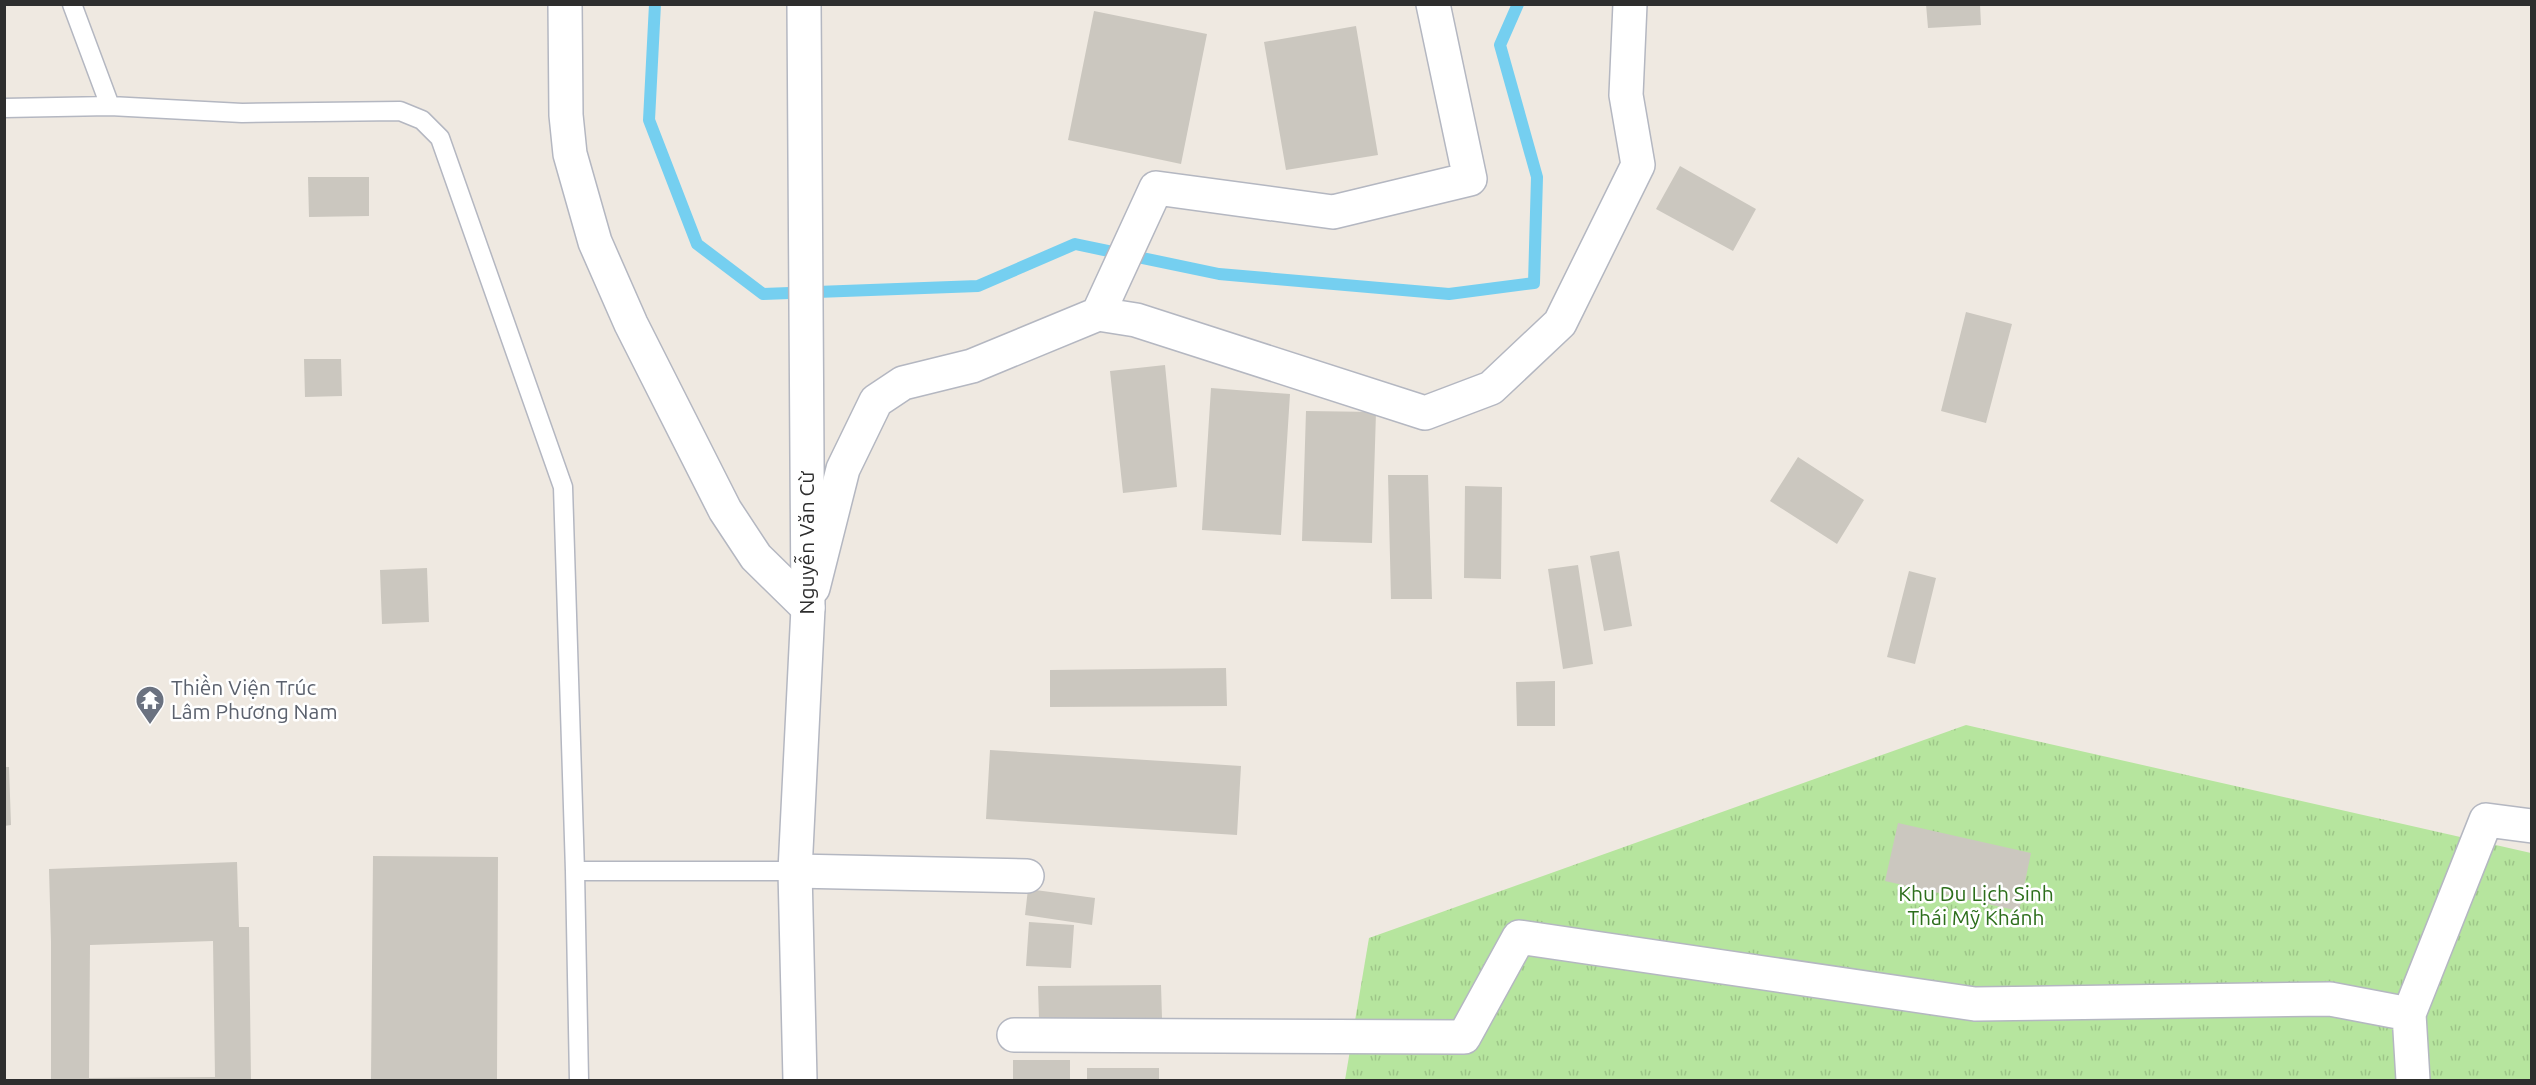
<svg xmlns="http://www.w3.org/2000/svg" width="2536" height="1085" font-family="Ubuntu,sans-serif">
<style>
.grass{fill:url(#grass-tufts)}
.lines{fill:none;stroke-linecap:round;stroke-linejoin:round}
.stream{stroke:#75cff0;stroke-width:12}
.building{fill:#cbc7bf;fill-rule:evenodd}
.lane-casing{stroke:#b4b7c1;stroke-width:21}
.street-casing{stroke:#b4b7c1;stroke-width:36}
.secondary-casing{stroke:#b4b7c1;stroke-width:36}
.lane{stroke:#fff;stroke-width:18}
.street{stroke:#fff;stroke-width:33}
.secondary{stroke:#fff;stroke-width:33}
.labels{text-anchor:middle;stroke-width:5;stroke-linejoin:round;paint-order:stroke}
.street-label{font-size:21px;fill:#2e2e2e;stroke:#fff}
.worship-label{font-size:21px;fill:#5b616d;stroke:#fff;text-anchor:start}
.park-label{font-size:21px;fill:#2c6e1b;stroke:#fff}
</style>
<defs>
<pattern id="grass-tufts" width="24" height="20" patternUnits="userSpaceOnUse" patternTransform="scale(1.5)"><rect width="24" height="20" fill="#b6e59e"/><path d="M3 7l-1-3M5 7V3M7 7l1-3M15 17l-1-3M17 17v-4M19 17l1-3" fill="none" stroke="#9dc588"/></pattern>
</defs>
<rect width="100%" height="100%" fill="#efe9e1"/>
<path class="grass" d="M 1966,725 L 2531,853 L 2531,1080 L 1345,1080 L 1369,938 Z"/>
<g class="lines">
<path class="stream" d="M 655,4 L 649,120 L 697,244 L 763,294 L 978,286 L 1075,244 L 1219,274 L 1449,294 L 1534,283 L 1537,177 L 1500,45 L 1518,4"/>
</g>
<path class="building" d="M 1926,4 L 1980,4 L 1981,25 L 1928,28 Z
M 1094,11 L 1207,34 L 1181,164 L 1068,140 Z
M 1356,26 L 1378,155 L 1286,170 L 1264,42 Z
M 1680,166 L 1756,209 L 1733,251 L 1656,209 Z
M 308,177 L 369,177 L 369,216 L 309,217 Z
M 1966,312 L 2012,324 L 1986,423 L 1941,411 Z
M 304,359 L 341,359 L 342,396 L 305,397 Z
M 1165,365 L 1177,487 L 1123,493 L 1110,371 Z
M 1211,388 L 1290,394 L 1281,535 L 1202,530 Z
M 1306,411 L 1376,412 L 1372,543 L 1302,541 Z
M 1798,457 L 1864,500 L 1837,544 L 1770,501 Z
M 1388,475 L 1428,475 L 1432,599 L 1391,599 Z
M 1465,486 L 1502,487 L 1501,579 L 1464,578 Z
M 1619,551 L 1632,626 L 1604,631 L 1590,556 Z
M 1578,565 L 1593,664 L 1563,669 L 1548,569 Z
M 427,568 L 429,622 L 382,624 L 380,570 Z
M 1909,571 L 1936,578 L 1915,664 L 1887,657 Z
M 1226,668 L 1227,706 L 1050,707 L 1050,670 Z
M 1555,681 L 1555,726 L 1517,726 L 1516,682 Z
M 990,750 L 1241,766 L 1237,835 L 986,819 Z
M 4,767 L 9,767 L 11,825 L 4,826 Z
M 1898,823 L 2031,853 L 2019,911 L 1885,881 Z
M 373,856 L 498,857 L 497,1080 L 371,1080 Z
M 237,862 L 239,927 L 249,927 L 251,1080 L 51,1080 L 51,942 L 49,869 ZM 213,941 L 215,1077 L 89,1078 L 90,945 Z
M 1028,889 L 1095,898 L 1092,925 L 1025,915 Z
M 1029,922 L 1074,925 L 1071,968 L 1026,966 Z
M 1161,985 L 1162,1018 L 1039,1019 L 1038,986 Z
M 1013,1060 L 1070,1060 L 1070,1080 L 1013,1080 Z
M 1087,1068 L 1159,1068 L 1159,1080 L 1087,1080 Z"/>
<g class="lines">
<g class="lane-casing">
<path id="lane" d="M 72,4 L 110,106 L 242,113 L 400,111 L 422,120 L 440,138 L 563,487 L 575,871 L 795,871
M 4,108 L 110,106
M 575,871 L 579,1080"/>
</g>
<g class="street-casing">
<path id="street" d="M 565,4 L 566,115 L 570,154 L 595,242 L 631,324 L 725,510 L 756,557 L 808,608
M 1098,314 L 1156,188 L 1333,212 L 1470,179 L 1433,4
M 813,588 L 843,469 L 876,401 L 903,383 L 972,366 L 1098,314 L 1136,320 L 1425,413 L 1491,388 L 1560,323 L 1638,165 L 1626,95 L 1630,4
M 795,871 L 1027,876
M 1014,1035 L 1464,1037 L 1519,937 L 1975,1004 L 2330,999 L 2409,1014
M 2413,1080 L 2409,1014 L 2486,820 L 2532,826"/>
</g>
<g class="secondary-casing">
<path id="secondary" d="M 800,1080 L 795,871 L 808,608 L 804,4"/>
</g>
<use href="#lane" class="lane"/>
<use href="#street" class="street"/>
<use href="#secondary" class="secondary"/>
</g>
<defs>
<g id="temple-pin" transform="scale(1.5)"><path d="M0 17L-7.5 6A9.5 9.5 0 1 1 7.5 6Z" fill="#6b7280" stroke="#fff"/><path d="M0-6L5-2H3V0L6.5 2.5H4V6H1.5V3h-3V6H-4V2.5H-6.5L-3 0V-2H-5Z" fill="#fff"/></g>
</defs>
<g fill-rule="evenodd">
<use href="#temple-pin" x="150" y="700"/>
</g>
<g class="labels">
<g class="street-label">
<text transform="translate(807 543) rotate(-90)" y="7">Nguyễn Văn Cừ</text>
</g>
<g class="worship-label">
<text x="171" y="695">Thiền Viện Trúc<tspan x="171" dy="24">Lâm Phương Nam</tspan></text>
</g>
<g class="park-label">
<text x="1976" y="901">Khu Du Lịch Sinh<tspan x="1976" dy="24">Thái Mỹ Khánh</tspan></text>
</g>
</g>
<rect width="2536" height="1085" fill="none" stroke="#2e2e2e" stroke-width="12"/>
</svg>
